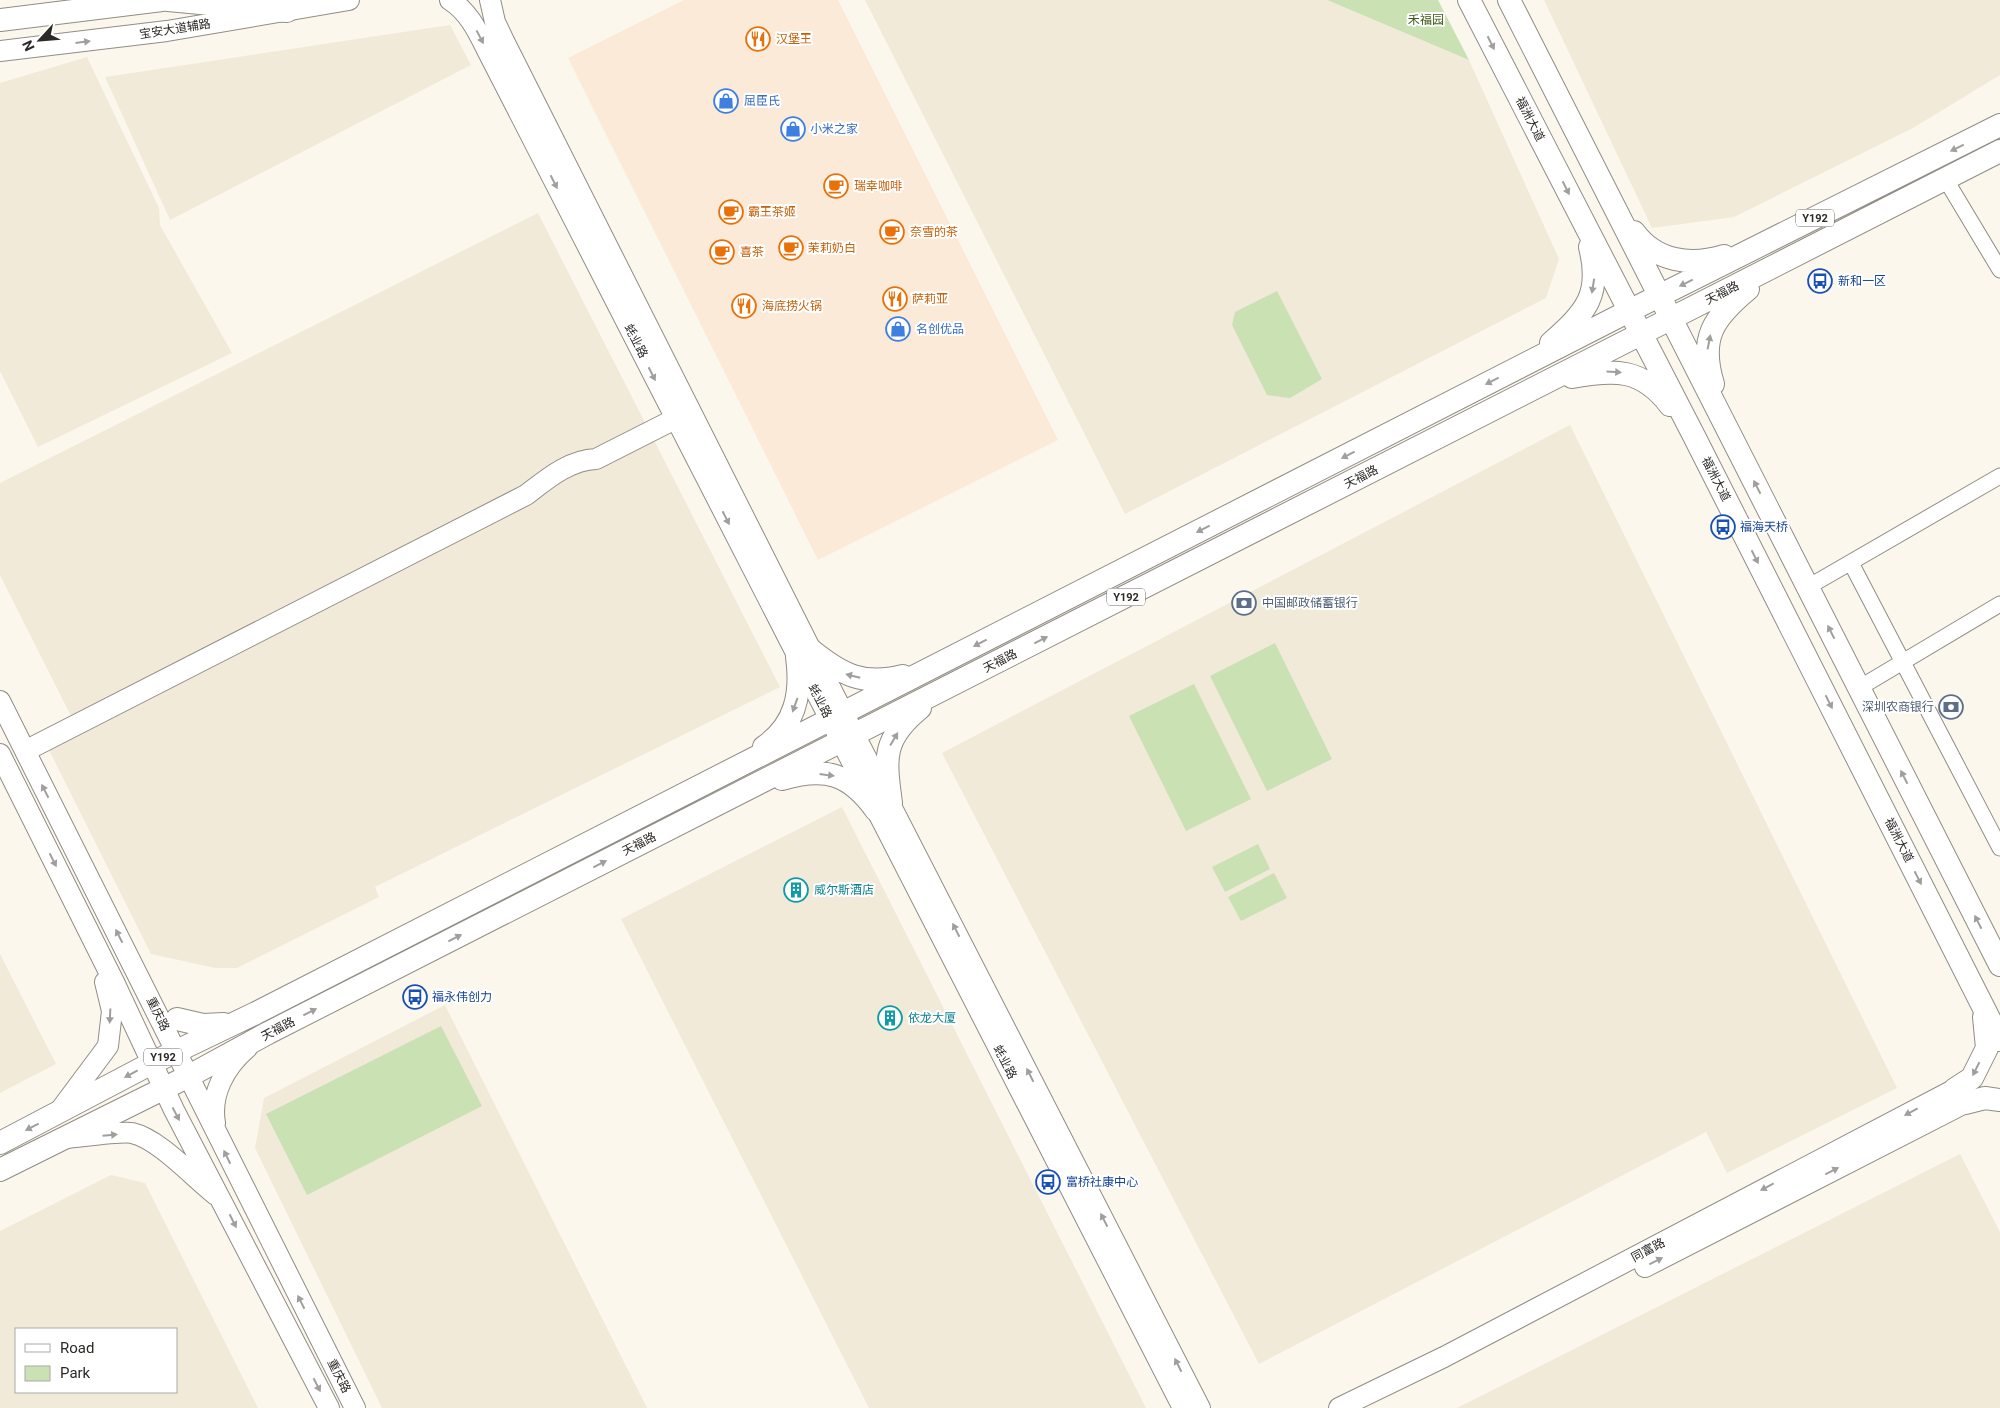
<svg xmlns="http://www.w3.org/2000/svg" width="2000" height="1408" font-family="Roboto,'Noto Sans SC',sans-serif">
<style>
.commercial{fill:#fbead8}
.built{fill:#f1ead9;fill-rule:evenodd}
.green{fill:#cae1b4}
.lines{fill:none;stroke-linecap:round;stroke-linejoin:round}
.street-casing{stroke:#918d85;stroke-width:17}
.secondary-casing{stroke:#918d85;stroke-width:22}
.primary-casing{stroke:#918d85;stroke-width:24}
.street{stroke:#fff;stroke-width:15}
.secondary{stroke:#fff;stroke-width:20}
.primary{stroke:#fff;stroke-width:22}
.oneway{fill:#a09f9e}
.labels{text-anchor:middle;stroke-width:4;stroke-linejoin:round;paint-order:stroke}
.shield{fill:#fff;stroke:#6b6a68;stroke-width:1}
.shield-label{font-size:11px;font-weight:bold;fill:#2c2a27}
.park-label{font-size:12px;fill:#405c1b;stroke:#fff}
.street-label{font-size:12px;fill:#2c2a27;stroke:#fff}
.food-label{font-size:12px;fill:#c56008;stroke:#fff;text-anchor:start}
.shop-label{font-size:12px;fill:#366cbe;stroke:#fff;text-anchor:start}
.transit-label{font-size:12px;fill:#164399;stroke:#fff;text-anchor:start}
.service-label{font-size:12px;fill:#4e5e75;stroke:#fff;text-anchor:start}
.culture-label{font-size:12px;fill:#0d838f;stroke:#fff;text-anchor:start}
</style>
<rect width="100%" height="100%" fill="#fbf7ed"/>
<path class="commercial" d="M 684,0 L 838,0 L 1058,440 L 818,560 L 568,58 Z"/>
<path class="built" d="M 865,0 L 1327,0 L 1469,60 L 1559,259 L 1546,298 L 1125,514 Z
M 1544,0 L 2000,0 L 2000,75 L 1913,128 L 1734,217 L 1652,228 Z
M 450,25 L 471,65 L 170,220 L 105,77 Z
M 87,57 L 159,208 L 160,225 L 232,353 L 38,447 L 0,371 L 0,83 Z
M 538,213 L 780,687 L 375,887 L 379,897 L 237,968 L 215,968 L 151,954 L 44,740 L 75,724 L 0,575 L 0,483 Z
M 1570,425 L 1897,1088 L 1727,1173 L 1706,1132 L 1259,1364 L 942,753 Z
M 842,807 L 1146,1408 L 869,1408 L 621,919 Z
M 0,954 L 56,1064 L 0,1093 Z
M 445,1005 L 647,1408 L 382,1408 L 255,1148 L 264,1098 Z
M 1960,1154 L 2000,1232 L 2000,1408 L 1457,1408 Z
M 111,1175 L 145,1183 L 258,1408 L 0,1408 L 0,1231 ZM 176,1329 L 176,1392 L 16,1392 L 16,1329 Z"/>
<path class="green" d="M 1327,0 L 1438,0 L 1469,60 Z
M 1277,291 L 1322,379 L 1290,398 L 1267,395 L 1232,325 L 1235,312 Z
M 1275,643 L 1332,759 L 1267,791 L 1210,676 Z
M 1194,684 L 1251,799 L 1186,831 L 1129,716 Z
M 1258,844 L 1270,869 L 1225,892 L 1212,867 Z
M 1274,873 L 1287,898 L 1241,921 L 1228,897 Z
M 441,1026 L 482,1106 L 307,1195 L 266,1114 Z"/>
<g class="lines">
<g class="street-casing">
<path id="street" d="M 1946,180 L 2000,270
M 1851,563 L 2000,848
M 1808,587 L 2000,476
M 1859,688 L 2000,604"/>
</g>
<g class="secondary-casing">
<path id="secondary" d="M 450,0 C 469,12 478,32 487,50 L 1183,1408
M 490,0 L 495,22 L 504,41 L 811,650 L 1200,1408
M 0,51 L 167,31 L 349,0
M 0,701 C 119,936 235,1173 355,1408
M 25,751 L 526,495 C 547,479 569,460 596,459 L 675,419
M 0,754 L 114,982 L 174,1110 L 329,1408
M 61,1109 L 108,1046 L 112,1011 L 105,982
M 215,1123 C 210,1094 225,1067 247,1048
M 66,1138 C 80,1137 121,1131 132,1133 C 159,1139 193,1177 216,1195
M 1645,1267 L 1965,1103
M 1339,1408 L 1444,1357 L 1955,1089"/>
</g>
<g class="primary-casing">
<path id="primary" d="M 168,0 L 287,11
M 1469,0 L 1694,436 L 2000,1040
M 1509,0 L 2000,965
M 0,20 L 162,0
M 1634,232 C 1656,262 1691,266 1724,256
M 1551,343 C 1586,312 1602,295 1590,247
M 1572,377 C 1614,369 1642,368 1670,405
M 1713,384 C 1699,338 1713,318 1748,289
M 811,650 C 842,675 863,686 903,676
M 764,747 C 796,725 802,693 797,657
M 782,779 C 826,766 850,774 876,810
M 891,803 C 885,758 882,739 920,708
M 177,1019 L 203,1025 L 224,1024
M 1955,1089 L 1972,1078 L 1987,1048 L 1984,1017
M 1965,1103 L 1985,1098 L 2000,1100
M 0,1143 L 152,1063 L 256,1013 L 1629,311 L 2000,125
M 0,1170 L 189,1076 L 268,1033 L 2000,151"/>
</g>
<use href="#street" class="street"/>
<use href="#secondary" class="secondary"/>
<use href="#primary" class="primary"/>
</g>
<defs><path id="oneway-solid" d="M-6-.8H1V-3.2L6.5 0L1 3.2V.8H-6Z" transform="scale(1.25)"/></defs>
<g class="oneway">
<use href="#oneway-solid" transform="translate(480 37) rotate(62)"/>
<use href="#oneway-solid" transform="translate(83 42) rotate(-7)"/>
<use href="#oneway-solid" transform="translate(1491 43) rotate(63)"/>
<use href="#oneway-solid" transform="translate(1957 148) rotate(154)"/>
<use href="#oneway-solid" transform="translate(554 182) rotate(63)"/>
<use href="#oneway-solid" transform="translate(1566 188) rotate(63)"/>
<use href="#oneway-solid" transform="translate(1686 283) rotate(154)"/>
<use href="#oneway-solid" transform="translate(1593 286) rotate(99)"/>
<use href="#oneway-solid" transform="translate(1709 342) rotate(-79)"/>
<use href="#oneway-solid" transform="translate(1614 372) rotate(3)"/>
<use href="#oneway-solid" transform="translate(652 374) rotate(63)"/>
<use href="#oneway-solid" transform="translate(1492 381) rotate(153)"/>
<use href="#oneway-solid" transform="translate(1348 455) rotate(153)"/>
<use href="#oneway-solid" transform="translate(1757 487) rotate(-117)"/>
<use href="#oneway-solid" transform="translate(726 518) rotate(63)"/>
<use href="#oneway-solid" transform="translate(1203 529) rotate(153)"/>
<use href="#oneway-solid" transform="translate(1755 557) rotate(63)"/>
<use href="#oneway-solid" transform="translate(1831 632) rotate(-117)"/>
<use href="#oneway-solid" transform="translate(1041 640) rotate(-27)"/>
<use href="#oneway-solid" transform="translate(980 643) rotate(153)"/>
<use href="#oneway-solid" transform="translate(853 676) rotate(-166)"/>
<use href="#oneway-solid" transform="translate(1829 702) rotate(63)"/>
<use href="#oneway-solid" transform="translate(795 705) rotate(110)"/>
<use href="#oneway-solid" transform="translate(894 739) rotate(-59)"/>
<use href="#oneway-solid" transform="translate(827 775) rotate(7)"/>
<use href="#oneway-solid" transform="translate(1904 777) rotate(-117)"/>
<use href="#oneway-solid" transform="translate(45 791) rotate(-117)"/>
<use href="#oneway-solid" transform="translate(53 860) rotate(63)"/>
<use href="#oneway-solid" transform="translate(600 864) rotate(-27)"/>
<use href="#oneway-solid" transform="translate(1918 878) rotate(63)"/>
<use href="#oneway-solid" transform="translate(1978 922) rotate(-117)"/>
<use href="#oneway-solid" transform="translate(956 930) rotate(-117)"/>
<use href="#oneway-solid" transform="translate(119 936) rotate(-117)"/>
<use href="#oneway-solid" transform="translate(455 938) rotate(-27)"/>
<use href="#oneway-solid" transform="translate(310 1012) rotate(-27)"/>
<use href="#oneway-solid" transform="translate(110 1016) rotate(93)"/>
<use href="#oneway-solid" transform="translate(1976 1069) rotate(117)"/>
<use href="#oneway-solid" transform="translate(131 1074) rotate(152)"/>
<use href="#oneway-solid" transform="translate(1030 1075) rotate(-117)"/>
<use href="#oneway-solid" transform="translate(1911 1112) rotate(152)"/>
<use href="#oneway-solid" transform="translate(176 1114) rotate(62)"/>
<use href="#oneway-solid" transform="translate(32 1127) rotate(153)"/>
<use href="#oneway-solid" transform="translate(110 1135) rotate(-5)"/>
<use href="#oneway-solid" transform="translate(227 1157) rotate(-116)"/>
<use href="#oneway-solid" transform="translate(1832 1171) rotate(-27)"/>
<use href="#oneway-solid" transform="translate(1767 1187) rotate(152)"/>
<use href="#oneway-solid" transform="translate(1104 1220) rotate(-117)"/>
<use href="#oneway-solid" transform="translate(233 1221) rotate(63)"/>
<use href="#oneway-solid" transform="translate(1656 1261) rotate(-27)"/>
<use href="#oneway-solid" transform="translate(301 1302) rotate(-117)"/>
<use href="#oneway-solid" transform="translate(1178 1365) rotate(-117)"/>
<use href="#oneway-solid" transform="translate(317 1385) rotate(63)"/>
</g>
<defs>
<g id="restaurant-ring" transform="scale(1.25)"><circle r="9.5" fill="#fff" stroke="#e8710a" stroke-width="1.5"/><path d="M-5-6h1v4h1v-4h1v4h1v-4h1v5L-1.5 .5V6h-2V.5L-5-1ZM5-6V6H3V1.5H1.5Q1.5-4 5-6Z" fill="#e8710a"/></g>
<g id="shop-ring" transform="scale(1.25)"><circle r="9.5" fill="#fff" stroke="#3f7fe0" stroke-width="1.5"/><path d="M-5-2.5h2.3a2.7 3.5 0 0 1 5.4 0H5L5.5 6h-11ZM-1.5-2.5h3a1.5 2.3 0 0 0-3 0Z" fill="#3f7fe0"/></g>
<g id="cafe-ring" transform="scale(1.25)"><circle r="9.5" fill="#fff" stroke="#e8710a" stroke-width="1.5"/><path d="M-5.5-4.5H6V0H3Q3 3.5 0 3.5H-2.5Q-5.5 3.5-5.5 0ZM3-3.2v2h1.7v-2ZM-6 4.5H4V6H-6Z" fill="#e8710a"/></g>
<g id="bus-ring" transform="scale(1.25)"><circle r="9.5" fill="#fff" stroke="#1a4fb4" stroke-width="1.5"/><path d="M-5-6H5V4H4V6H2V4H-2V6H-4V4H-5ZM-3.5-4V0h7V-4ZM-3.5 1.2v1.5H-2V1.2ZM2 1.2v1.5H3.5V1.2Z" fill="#1a4fb4"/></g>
<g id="bank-ring" transform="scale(1.25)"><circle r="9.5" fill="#fff" stroke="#5c6f8a" stroke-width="1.5"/><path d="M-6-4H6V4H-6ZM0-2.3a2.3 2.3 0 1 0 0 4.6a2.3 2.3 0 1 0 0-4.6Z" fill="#5c6f8a"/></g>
<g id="building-ring" transform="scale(1.25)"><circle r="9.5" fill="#fff" stroke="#0f9aa8" stroke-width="1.5"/><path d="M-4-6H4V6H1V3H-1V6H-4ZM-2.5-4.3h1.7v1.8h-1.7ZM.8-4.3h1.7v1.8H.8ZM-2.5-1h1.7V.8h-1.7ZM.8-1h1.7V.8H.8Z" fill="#0f9aa8"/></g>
</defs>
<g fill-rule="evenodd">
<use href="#restaurant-ring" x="758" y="39"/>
<use href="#shop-ring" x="726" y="101"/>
<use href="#shop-ring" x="793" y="129"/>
<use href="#cafe-ring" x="836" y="186"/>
<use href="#cafe-ring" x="731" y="212"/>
<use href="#cafe-ring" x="892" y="232"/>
<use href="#cafe-ring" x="791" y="248"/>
<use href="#cafe-ring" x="722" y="252"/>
<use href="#bus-ring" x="1820" y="281"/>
<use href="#restaurant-ring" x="895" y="299"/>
<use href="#restaurant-ring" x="744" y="306"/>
<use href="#shop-ring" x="898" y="329"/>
<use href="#bus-ring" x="1723" y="527"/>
<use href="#bank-ring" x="1244" y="603"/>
<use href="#bank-ring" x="1951" y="707"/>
<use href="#building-ring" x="796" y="890"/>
<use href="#bus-ring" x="415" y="997"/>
<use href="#building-ring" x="890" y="1018"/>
<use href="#bus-ring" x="1048" y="1182"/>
</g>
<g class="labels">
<g class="shield">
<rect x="1796" y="209.5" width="38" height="17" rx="4"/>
<rect x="1107" y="588.5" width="38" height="17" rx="4"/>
<rect x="144" y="1048.5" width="38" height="17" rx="4"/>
</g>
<g class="shield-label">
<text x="1815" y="222">Y192</text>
<text x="1126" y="601">Y192</text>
<text x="163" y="1061">Y192</text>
</g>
<g class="park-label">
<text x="1426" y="24">禾福园</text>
</g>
<g class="street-label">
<text transform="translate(175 29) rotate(-9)" y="4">宝安大道辅路</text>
<text transform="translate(1530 119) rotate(63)" y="4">福洲大道</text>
<text transform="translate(1722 293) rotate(-27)" y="4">天福路</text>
<text transform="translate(636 341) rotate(63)" y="4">蚝业路</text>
<text transform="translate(1361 477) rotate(-27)" y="4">天福路</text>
<text transform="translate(1716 479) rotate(63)" y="4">福洲大道</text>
<text transform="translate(1000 661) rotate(-27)" y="4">天福路</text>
<text transform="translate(820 701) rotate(63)" y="4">蚝业路</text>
<text transform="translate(1899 840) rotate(63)" y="4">福洲大道</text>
<text transform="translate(639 844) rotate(-27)" y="4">天福路</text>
<text transform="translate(158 1014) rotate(64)" y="4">重庆路</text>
<text transform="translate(278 1029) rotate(-28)" y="4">天福路</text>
<text transform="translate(1005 1062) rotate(63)" y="4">蚝业路</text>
<text transform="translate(1648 1250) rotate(-28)" y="4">同富路</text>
<text transform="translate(339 1376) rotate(63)" y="4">重庆路</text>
</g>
<g class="food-label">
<text x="776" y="43">汉堡王</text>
<text x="854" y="190">瑞幸咖啡</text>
<text x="748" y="216">霸王茶姬</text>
<text x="910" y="236">奈雪的茶</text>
<text x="808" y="252">茉莉奶白</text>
<text x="740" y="256">喜茶</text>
<text x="912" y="303">萨莉亚</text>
<text x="762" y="310">海底捞火锅</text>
</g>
<g class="shop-label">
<text x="744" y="105">屈臣氏</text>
<text x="810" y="133">小米之家</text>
<text x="916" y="333">名创优品</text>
</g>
<g class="transit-label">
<text x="1838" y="285">新和一区</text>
<text x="1740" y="531">福海天桥</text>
<text x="432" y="1001">福永伟创力</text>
<text x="1066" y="1186">富桥社康中心</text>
</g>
<g class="service-label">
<text x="1262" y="607">中国邮政储蓄银行</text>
<text x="1934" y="711" text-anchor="end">深圳农商银行</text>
</g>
<g class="culture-label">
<text x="814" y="894">威尔斯酒店</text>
<text x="908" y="1022">依龙大厦</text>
</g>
</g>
<rect x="15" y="1328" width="162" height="65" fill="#ffffff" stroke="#abaaa9"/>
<rect x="25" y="1344" width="25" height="8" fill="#ffffff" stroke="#abaaa9"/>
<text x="60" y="1353" font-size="15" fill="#2c2a27">Road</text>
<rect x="25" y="1366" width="25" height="15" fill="#cae1b4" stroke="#abaaa9"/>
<text x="60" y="1378" font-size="15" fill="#2c2a27">Park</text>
<g transform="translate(40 40) rotate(244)" stroke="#ffffff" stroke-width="4" paint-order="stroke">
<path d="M0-4L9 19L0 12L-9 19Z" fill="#2c2a27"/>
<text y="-8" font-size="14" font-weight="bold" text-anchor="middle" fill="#2c2a27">N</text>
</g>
</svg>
